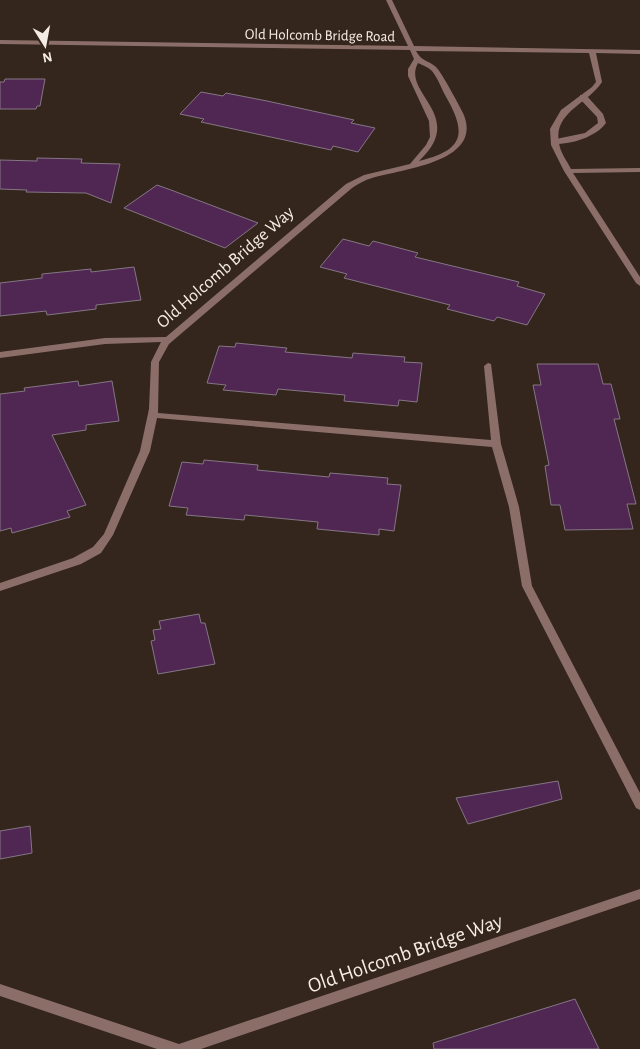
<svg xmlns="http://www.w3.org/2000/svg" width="640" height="1049" font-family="'Alegreya Sans',sans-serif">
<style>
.building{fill:#502752;stroke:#847684}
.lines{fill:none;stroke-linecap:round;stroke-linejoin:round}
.service{fill:#8c6e69;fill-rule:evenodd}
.minor{fill:#8c6e69;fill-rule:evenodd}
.labels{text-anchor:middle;stroke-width:4.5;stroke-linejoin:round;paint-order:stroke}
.far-street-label{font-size:15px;fill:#f5ece5;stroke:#34261c}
.street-label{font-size:18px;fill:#f5ece5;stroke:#34261c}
.near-street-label{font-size:21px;fill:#f5ece5;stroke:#34261c}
</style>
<rect width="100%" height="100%" fill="#34261c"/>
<path class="building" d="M 5,79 L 45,79 L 40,106 L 37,106 L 36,109 L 0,109 L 0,82 L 4,82 Z
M 201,92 L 223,96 L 226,93 L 267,101 L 354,120 L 351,123 L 375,128 L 358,152 L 333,146 L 331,150 L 201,122 L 204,119 L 180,114 Z
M 37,158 L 82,159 L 81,163 L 120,164 L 111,203 L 86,193 L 26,192 L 27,190 L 0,189 L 0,160 L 37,161 Z
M 157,185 L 171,190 L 258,223 L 225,248 L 124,208 Z
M 343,239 L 369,246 L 373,241 L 418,253 L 415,257 L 519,282 L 517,286 L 545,294 L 527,325 L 497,317 L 494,321 L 447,309 L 450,305 L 344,278 L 347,274 L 320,267 Z
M 134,267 L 141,300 L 96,305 L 96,309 L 47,315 L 46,311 L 0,316 L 0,283 L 42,278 L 42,274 L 91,269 L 91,272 Z
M 236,343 L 287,348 L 285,352 L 352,358 L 353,353 L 405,357 L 404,362 L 422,363 L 417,402 L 399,400 L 398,406 L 344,401 L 345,395 L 278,389 L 276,395 L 223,390 L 226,385 L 207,383 L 219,346 L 235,347 Z
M 537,364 L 598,364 L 603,384 L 611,384 L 620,419 L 614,419 L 636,504 L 627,504 L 633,529 L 565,530 L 560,505 L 551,505 L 545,466 L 549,465 L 533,385 L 541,385 Z
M 78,381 L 79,386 L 112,381 L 119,421 L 86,425 L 86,430 L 52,435 L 86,505 L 67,511 L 70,517 L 12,533 L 11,528 L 0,531 L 0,394 L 25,391 L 24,388 Z
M 204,460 L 258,465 L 257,470 L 329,477 L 330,473 L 388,478 L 387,484 L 401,485 L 394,531 L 379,529 L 379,535 L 317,529 L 318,522 L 245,515 L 244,520 L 186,515 L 188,508 L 169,506 L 182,462 L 203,464 Z
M 199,614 L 201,623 L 205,623 L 215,664 L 158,674 L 151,641 L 155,640 L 153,630 L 161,629 L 159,621 Z
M 558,781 L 562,799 L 468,824 L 456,798 Z
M 30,826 L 32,853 L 0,859 L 0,831 Z
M 575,999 L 599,1049 L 434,1049 L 433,1043 Z"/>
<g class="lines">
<path class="service" d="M 580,95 L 586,95 L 603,114 L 606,123 C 595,138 569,145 551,144 L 551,140 L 585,133 L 598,123 L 597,117 L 580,99 Z"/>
<path class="minor" d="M 386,0 L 392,0 L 414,46 L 640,50 L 640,54 L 596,53 L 602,82 C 588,104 553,112 559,143 C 560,152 567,161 571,169 L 640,168 L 640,172 L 573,173 L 640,277 L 640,286 L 636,283 L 564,171 L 551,145 L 550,129 L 561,110 L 592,87 L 596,82 L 589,53 L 416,51 C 422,62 428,60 436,67 C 442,73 459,105 463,113 C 485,162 402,169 372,178 C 365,180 358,184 352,188 L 169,344 L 159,362 L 158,413 L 491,440 L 484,366 L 488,363 L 491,364 L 501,444 L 519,507 L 532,586 L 640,793 L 640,810 L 636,808 L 522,586 L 509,507 L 492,447 L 157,418 L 150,451 L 113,535 L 101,553 L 81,564 L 0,591 L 0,583 L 73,558 L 93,547 L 104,534 L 140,451 L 149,409 L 151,362 L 161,342 L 105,344 L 0,358 L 0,352 L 105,338 L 166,337 L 346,184 L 364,175 L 410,164 L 426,145 L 430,137 L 429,121 L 408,76 L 408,69 L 414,59 L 410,50 L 0,44 L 0,40 L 408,46 ZM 418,63 C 422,65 428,67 432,71 C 437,77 441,87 445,95 C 467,133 465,150 419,161 C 468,115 401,94 418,63 Z
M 640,889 L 640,899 L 201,1049 L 157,1049 L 0,996 L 0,984 L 179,1044 Z"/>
</g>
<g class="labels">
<g class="far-street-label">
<text transform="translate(320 35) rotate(1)" y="5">Old Holcomb Bridge Road</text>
</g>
<g class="street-label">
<text transform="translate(225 267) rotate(-41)" y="6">Old Holcomb Bridge Way</text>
</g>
<g class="near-street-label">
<text transform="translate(405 953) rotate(-19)" y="7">Old Holcomb Bridge Way</text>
</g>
</g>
<g transform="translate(45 45) rotate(169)" stroke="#34261c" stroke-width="4" paint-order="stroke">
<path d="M0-4L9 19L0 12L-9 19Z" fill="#f5ece5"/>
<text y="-8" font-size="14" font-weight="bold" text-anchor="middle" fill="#f5ece5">N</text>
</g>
</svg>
